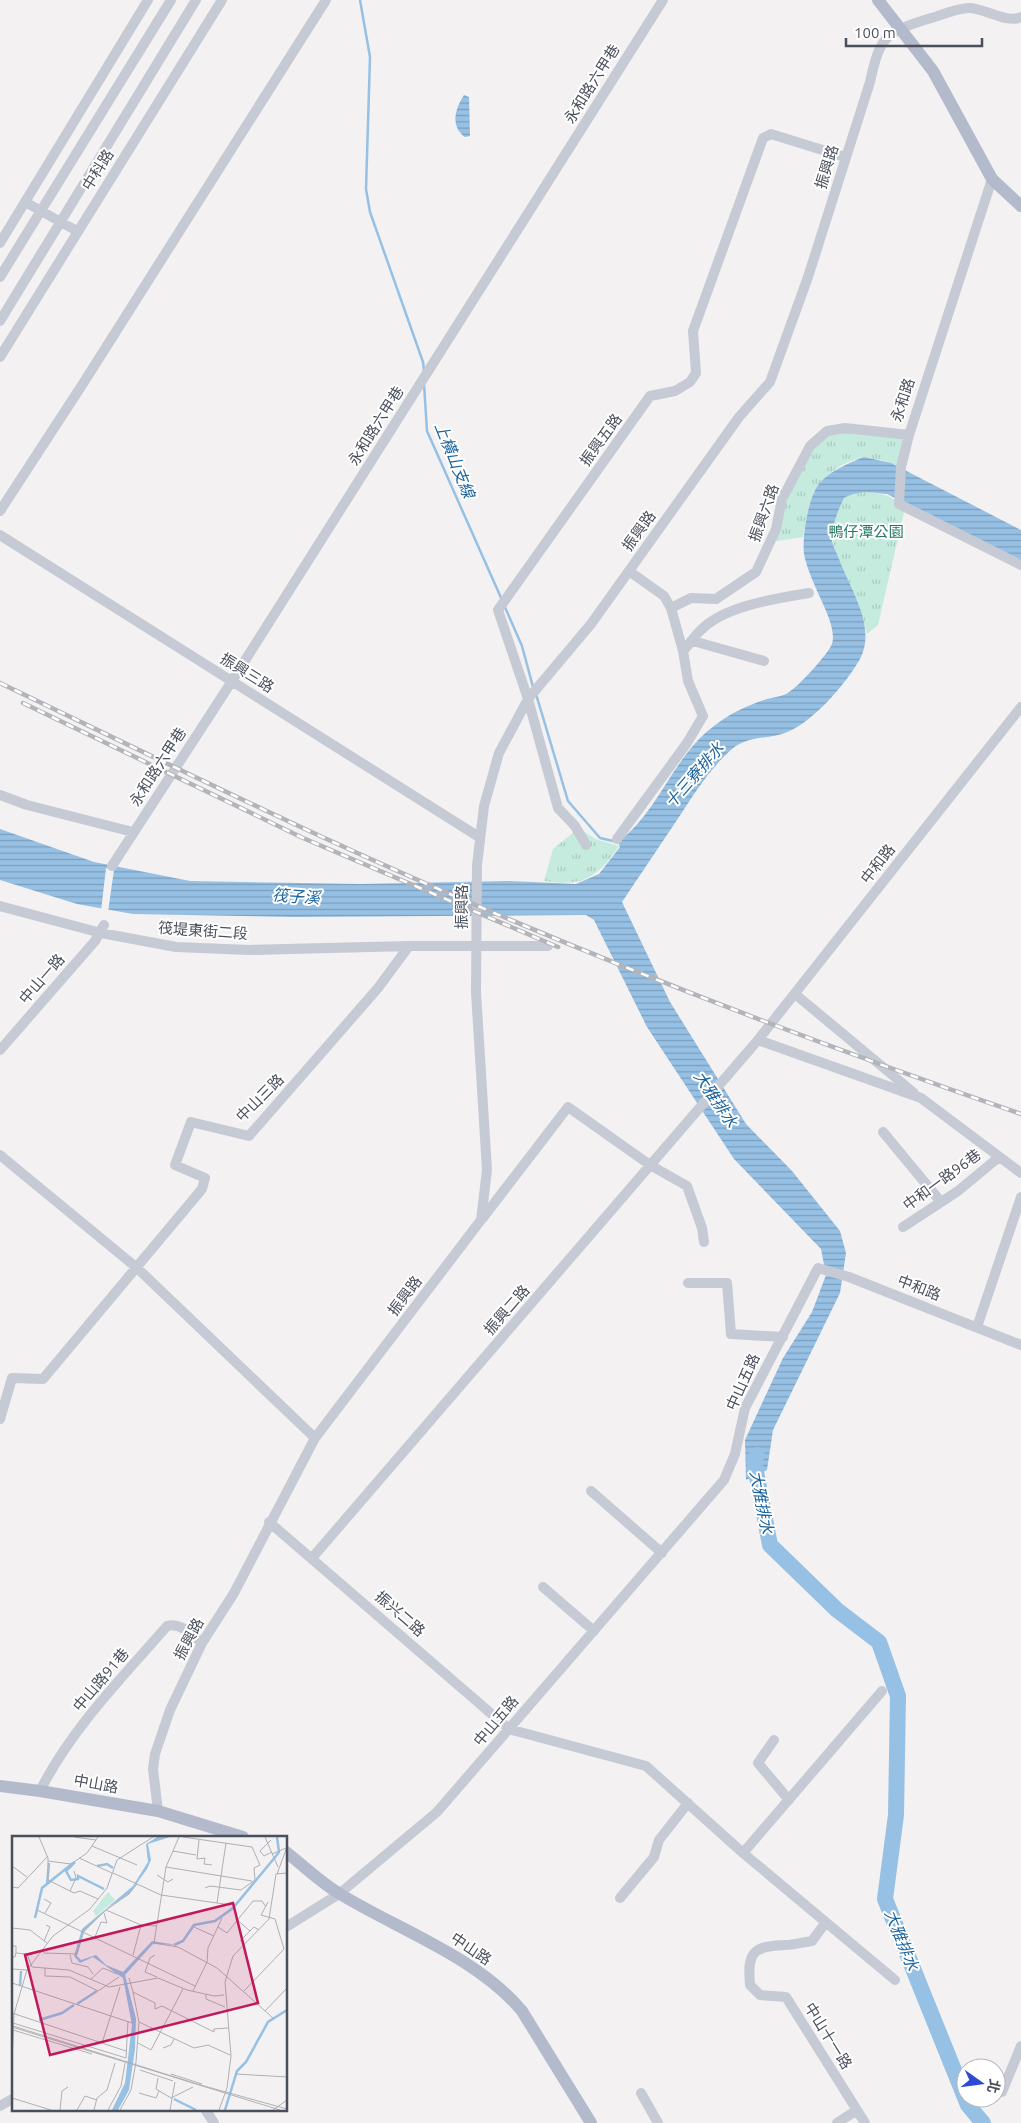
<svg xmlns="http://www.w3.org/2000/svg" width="1021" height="2123" font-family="Ubuntu,'Noto Sans TC',sans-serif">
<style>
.park{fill:url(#park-tufts)}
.water{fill:url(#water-rules)}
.pier{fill:#f3f1f1}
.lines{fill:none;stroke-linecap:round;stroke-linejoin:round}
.stream{stroke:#96c0e4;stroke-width:2.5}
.river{stroke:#96c0e4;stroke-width:16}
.minor{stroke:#c6cad4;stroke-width:10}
.major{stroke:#b3bacc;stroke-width:12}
.rail-casing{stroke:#b3b4ba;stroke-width:4.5}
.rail{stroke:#fff;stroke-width:2.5;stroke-dasharray:8;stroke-linecap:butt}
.labels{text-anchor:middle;stroke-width:4;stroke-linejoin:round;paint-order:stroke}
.street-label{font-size:15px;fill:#4a4f5c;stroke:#fff}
.park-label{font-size:15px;fill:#217762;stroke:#fff}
.water-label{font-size:16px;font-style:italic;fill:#1b639e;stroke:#fff}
.inset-river{fill:none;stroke:#96c0e4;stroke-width:2.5}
.inset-road{fill:none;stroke:#afb0b5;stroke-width:1}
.view{fill:#c2185b;fill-opacity:0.15;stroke:#c2185b;stroke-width:2.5}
.inset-edge{fill:none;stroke:#4a4f5c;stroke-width:2.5}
</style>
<defs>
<pattern id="park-tufts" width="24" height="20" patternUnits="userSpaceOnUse" patternTransform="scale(1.25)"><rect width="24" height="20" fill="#c4ebdd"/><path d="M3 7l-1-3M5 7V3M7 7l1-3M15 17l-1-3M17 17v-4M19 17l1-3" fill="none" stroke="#aacbc0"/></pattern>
<pattern id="water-rules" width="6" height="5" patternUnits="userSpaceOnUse" patternTransform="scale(1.25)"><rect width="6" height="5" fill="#96c0e4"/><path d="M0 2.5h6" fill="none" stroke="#7c9ebc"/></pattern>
</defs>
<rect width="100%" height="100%" fill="#f3f1f1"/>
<path class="park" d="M 828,431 L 908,435 L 901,467 C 876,456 854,454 832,472 L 852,493 C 873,490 890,493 905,508 L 878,625 L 867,634 C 860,602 841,575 833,543 C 830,531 837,505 846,496 L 827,477 C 810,490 807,515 803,537 L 771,542 L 781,511 L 811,446 Z
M 579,828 L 595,839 L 619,846 C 597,878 583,887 544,881 L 553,849 Z"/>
<path class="water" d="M 464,95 L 469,97 L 470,136 L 465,137 C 450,126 455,109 464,95 Z
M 864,457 L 891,463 L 1021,530 L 1021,561 L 887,494 C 871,492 858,490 844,498 C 838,510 831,527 832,541 C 833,547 837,553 839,559 C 850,589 877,627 860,659 C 846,684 810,726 782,734 C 765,739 748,736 732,749 C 711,767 694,794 679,817 C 660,845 641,874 622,902 L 670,1002 L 746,1124 L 792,1171 L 840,1231 L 846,1253 L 840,1293 L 773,1430 L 767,1470 L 746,1480 L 745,1440 L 783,1358 L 812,1312 L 826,1275 L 821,1249 L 734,1159 L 647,1027 L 594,920 L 586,915 L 293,917 L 133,914 L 77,904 L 0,880 L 0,829 L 94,862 L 190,881 L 360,884 L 509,881 L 576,884 L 599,874 L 620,847 L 618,842 C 659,812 673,756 714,726 C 729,714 746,706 764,700 C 772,697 783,697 789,692 C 799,686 828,654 832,644 C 837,628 821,601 815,586 C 811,577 806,564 804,554 C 802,537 808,498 819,484 C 831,470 847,464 864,457 Z"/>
<path class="pier" d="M 106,868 L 114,870 L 108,912 L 101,911 Z"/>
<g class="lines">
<path class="stream" d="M 360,0 L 370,57 L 366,189 L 370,212 L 423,362 L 424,371
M 424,384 L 427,431 L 502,600
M 504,605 L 522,646 L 533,687
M 536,694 L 568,801 L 600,838 L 613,841"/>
<path class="river" d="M 757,1455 L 754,1461 L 770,1545 L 837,1610 L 879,1642 L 898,1696 L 896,1815 L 885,1899 L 968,2105 L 983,2123"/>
<path class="minor" d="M 992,179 L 909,435 L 901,467 L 899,504 L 1021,565
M 25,202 L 77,231
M 0,243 L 148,0
M 0,277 L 171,0
M 0,321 L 196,0
M 0,357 L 222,0
M 0,511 L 84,382 L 326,0
M 0,535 L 479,837
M 671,608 L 691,598 L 716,599 L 756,572 L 776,529 L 782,499 L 810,446 L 827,431 L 845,428 L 909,435
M 693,641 L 764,661
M 683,651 C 690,644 694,636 701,630 C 724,606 778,598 809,593
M 0,795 L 27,805 L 133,832
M 617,839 L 687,743 L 703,716 L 688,681 L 683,651 L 671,608 L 664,596 L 629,571
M 586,845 L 575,826 L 558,808 L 528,699 L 498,610 L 650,396 L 675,391 L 690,382 L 696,373 L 693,331 L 763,138 L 771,134 L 845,157
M 112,866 L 232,681 L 663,0
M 0,906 L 101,933 L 176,947 L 249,950 L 409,946
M 795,994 L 914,1093
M 758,1040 L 921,1098 L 1021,1173
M 0,1050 L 95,941 L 104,925
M 883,1132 L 941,1202
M 0,1155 L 137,1268 L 315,1438
M 482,1219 L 568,1107 L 650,1165 L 687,1186 L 702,1228 L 704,1242
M 903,1227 L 958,1191 L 999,1157
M 688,1283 L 727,1283 L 731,1334 L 783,1337
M 977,1327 L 1021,1197
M 0,1419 L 12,1378 L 43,1379 L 202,1189 L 205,1178 L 175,1165 L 191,1122 L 249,1136 L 378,988 L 409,946 L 548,946
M 591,1491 L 662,1553
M 269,1522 L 509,1729 L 646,1766 L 743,1853 L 895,1980
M 312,1558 L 758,1040 L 1021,707
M 543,1587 L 594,1631
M 774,1740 L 758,1763 L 789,1800
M 40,1791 C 71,1729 122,1678 167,1626 C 180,1622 193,1635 202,1643
M 158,1811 L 153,1769 L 155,1754 L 170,1710 L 202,1643 L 234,1593 L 315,1438 L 481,1220 L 487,1170 L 476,992 L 477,865 L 484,806 L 499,753 L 528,699 L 591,624 L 739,417 L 770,382 L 808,277 L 870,82 C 880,35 886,32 931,18 C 942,15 957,8 969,8 C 985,8 1006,24 1021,17
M 743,1853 L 882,1691
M 620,1898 L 654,1857 L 659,1840 L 688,1803
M 826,1922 L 812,1941 C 803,1942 794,1945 785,1945 C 753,1946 747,1952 750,1985 L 760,1995 L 786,1997 L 865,2123
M 286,1927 L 339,1894 L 437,1812 L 724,1480 L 735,1454 L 745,1408 L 818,1268 L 849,1277 L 1021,1345
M 1002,2092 L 1021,2046
M 641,2093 L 658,2123
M 0,2106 L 14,2098
M 205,2109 L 214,2123
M 837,2123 L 857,2110"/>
<path class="major" d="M 878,0 L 933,71 L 992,179 L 1021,206
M 0,1786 L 40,1791 L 158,1811 L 243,1837
M 286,1852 C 304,1866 321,1883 340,1894 C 399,1930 477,1957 522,2011 L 591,2123"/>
<g class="rail-casing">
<path id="rail" d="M 0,683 C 102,732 204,782 307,830 C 538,937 780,1031 1021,1114
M 23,703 L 303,838 L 558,947"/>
</g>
<use href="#rail" class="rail"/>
</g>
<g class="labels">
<g class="street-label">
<text transform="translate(592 84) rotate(-58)" y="5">永和路六甲巷</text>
<text transform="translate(827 167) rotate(-73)" y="5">振興路</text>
<text transform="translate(98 170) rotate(-58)" y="5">中科路</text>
<text transform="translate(903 400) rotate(-72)" y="5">永和路</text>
<text transform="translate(376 426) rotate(-58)" y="5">永和路六甲巷</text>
<text transform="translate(601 440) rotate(-54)" y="5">振興五路</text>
<text transform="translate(764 513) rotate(-70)" y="5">振興六路</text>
<text transform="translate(639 531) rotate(-54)" y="5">振興路</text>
<text transform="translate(247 673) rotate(32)" y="5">振興三路</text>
<text transform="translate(158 767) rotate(-57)" y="5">永和路六甲巷</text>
<text transform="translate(878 864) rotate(-52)" y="5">中和路</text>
<text transform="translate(462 907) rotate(-90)" y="5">振興路</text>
<text transform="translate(203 931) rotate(4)" y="5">筏堤東街二段</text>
<text transform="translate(42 979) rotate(-49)" y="5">中山一路</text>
<text transform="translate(260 1098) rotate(-45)" y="5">中山三路</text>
<text transform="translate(942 1180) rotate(-36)" y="5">中和一路96巷</text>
<text transform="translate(919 1288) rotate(21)" y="5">中和路</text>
<text transform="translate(405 1296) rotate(-53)" y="5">振興路</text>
<text transform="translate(507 1310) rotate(-49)" y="5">振興二路</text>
<text transform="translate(743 1382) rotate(-66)" y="5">中山五路</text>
<text transform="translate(400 1614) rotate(41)" y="5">振兴二路</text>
<text transform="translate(189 1639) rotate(-62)" y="5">振興路</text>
<text transform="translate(101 1680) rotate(-50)" y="5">中山路91巷</text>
<text transform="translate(496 1721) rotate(-50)" y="5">中山五路</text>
<text transform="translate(96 1784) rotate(10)" y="5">中山路</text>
<text transform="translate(471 1949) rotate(34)" y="5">中山路</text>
<text transform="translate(828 2036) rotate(58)" y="5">中山十一路</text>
</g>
<g class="park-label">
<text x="866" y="537">鴨仔潭公園</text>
</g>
<g class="water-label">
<text transform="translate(455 460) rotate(68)" y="6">上橫山支線</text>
<text transform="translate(694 775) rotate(-49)" y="6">十三寮排水</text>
<text transform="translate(296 896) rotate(4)" y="6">筏子溪</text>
<text transform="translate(716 1099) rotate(56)" y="6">大雅排水</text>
<text transform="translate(762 1502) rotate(79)" y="6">大雅排水</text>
<text transform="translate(902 1940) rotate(68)" y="6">大雅排水</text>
</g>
</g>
<g transform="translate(12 1836)">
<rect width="275" height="275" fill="#f3f1f1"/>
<path d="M 96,56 L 103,64 L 84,80 L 81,75 Z" fill="#c4ebdd"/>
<path d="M 145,1 L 158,1 L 136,8 L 139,24 L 135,33 L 117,58 L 94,73 L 71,97 L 65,120 L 69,124 L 84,119 L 94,129 L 111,136 L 140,105 L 165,109 L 141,108 L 113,139 L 124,183 L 123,213 L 117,254 L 106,274 L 100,274 L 113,247 L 120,189 L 111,142 L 81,121 L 68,127 L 62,120 L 70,93 L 121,50 L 136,26 L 134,8 Z" fill="#96c0e4"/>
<path class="inset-river" d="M 63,26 L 54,35 L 59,44 L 66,43 L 66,40 L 92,53M 85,30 L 95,28 L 101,32M 35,49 L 37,27M 23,82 L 30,52 L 61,27M 162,109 L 171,105 L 182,89 L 203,85 L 221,72 L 264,20 L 267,16 L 265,1M 8,150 L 9,135M 65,168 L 85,155M 27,184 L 50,177 L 62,169M 162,263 L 184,274M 213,274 L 225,235 L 234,226 L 256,186 L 275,174"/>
<path class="inset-road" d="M 27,1 L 36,22 L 36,44 L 62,57 L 68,55 L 86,63M 62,1 L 84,4M 167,1 L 154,31 L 142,107 L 166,111 L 205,132 L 261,182M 171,1 L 240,11 L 248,29 L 242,32 L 243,44 L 229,54 L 198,50 L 193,52M 253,1 L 266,31M 187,4 L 185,23 L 193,22 L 192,28 L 200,29M 259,4 L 248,15 L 252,20 L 260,16M 80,10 L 125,29M 161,15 L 184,19M 260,18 L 274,12M 67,22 L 100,37M 36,25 L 59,28 L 75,17 L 86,1M 0,30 L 15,41M 154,31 L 240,45M 101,37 L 149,59 L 219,69M 265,38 L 275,11M 145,39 L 156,46 L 161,43M 0,51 L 6,52 L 36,20M 58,55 L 64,42 L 62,35M 32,63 L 39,67 L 33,77M 205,67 L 214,7M 25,74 L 183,150M 94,74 L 129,89 L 144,90M 224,83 L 238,95M 182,91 L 202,100M 206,91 L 215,97 L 241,65 L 250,65 L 254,71M 0,92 L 18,94 L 35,107M 83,101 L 89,86 L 95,87 L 92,77M 32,105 L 38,91 L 34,89M 228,105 L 242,91 L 247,94M 0,110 L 4,110 L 4,116 L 3,121 L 0,121M 4,117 L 15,118 L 20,131 L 57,134 L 97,151 L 146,142 L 175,154 L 202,160 L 212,159M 31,117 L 65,118 L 72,95 L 94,74 L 117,58 L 125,48M 58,119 L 60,127 L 76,131 L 81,138M 121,119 L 129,89M 143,119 L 138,122 L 133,136 L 145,141M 33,132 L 33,140 L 58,141 L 86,155 L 107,141M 0,133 L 15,134M 117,142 L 121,156 L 143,167 L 143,173 L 150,170 L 202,196 L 202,193 L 216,192M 79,143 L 91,132 L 105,138M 0,147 L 120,187M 181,155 L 195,126 L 196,112 L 210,82M 232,155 L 272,113 L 263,83 L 249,79 L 256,66M 194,159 L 194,163 L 213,171M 253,175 L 275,152M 0,177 L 114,215M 127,186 L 182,212 L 196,209 L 218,219M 1,187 L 114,222M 1,190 L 185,248 L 275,273M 0,191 L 268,274M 1,194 L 80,218M 90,207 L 108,151M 126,207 L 139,214 L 171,153M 151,212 L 159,209 L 162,203M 114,222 L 116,185M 0,228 L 2,178 L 15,134 L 41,100 L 78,73 L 95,52 L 105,24 L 141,1M 128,234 L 161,245M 159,238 L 190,248M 224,238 L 275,241M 146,242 L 144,253 L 159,262 L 181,251M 127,257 L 144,262 L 147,255M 0,262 L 39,274M 48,274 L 50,255 L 56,251M 65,274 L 73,260 L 85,264M 82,274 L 85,262 L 95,254 L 103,227M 96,274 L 109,250 L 113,227M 108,274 L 119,254 L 124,226 L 127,186 L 121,156M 158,274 L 163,246M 207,274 L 215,252 L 219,220 L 213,146 L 221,120 L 257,83 L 264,38 L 275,37M 261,274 L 275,264"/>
<path class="view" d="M 221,67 L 246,167 L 38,219 L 13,119 Z"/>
<rect width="275" height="275" class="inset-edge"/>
</g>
<g transform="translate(981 2083) rotate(104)"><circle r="24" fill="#ffffff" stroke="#b7b9be"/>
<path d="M0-4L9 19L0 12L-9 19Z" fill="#2c4bd2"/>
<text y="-8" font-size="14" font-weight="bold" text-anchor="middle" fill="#4a4f5c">北</text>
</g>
<path d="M846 38v8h136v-8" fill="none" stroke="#4a4f5c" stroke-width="2.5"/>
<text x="854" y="38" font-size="15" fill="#4a4f5c" stroke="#ffffff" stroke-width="4" paint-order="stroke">100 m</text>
</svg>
